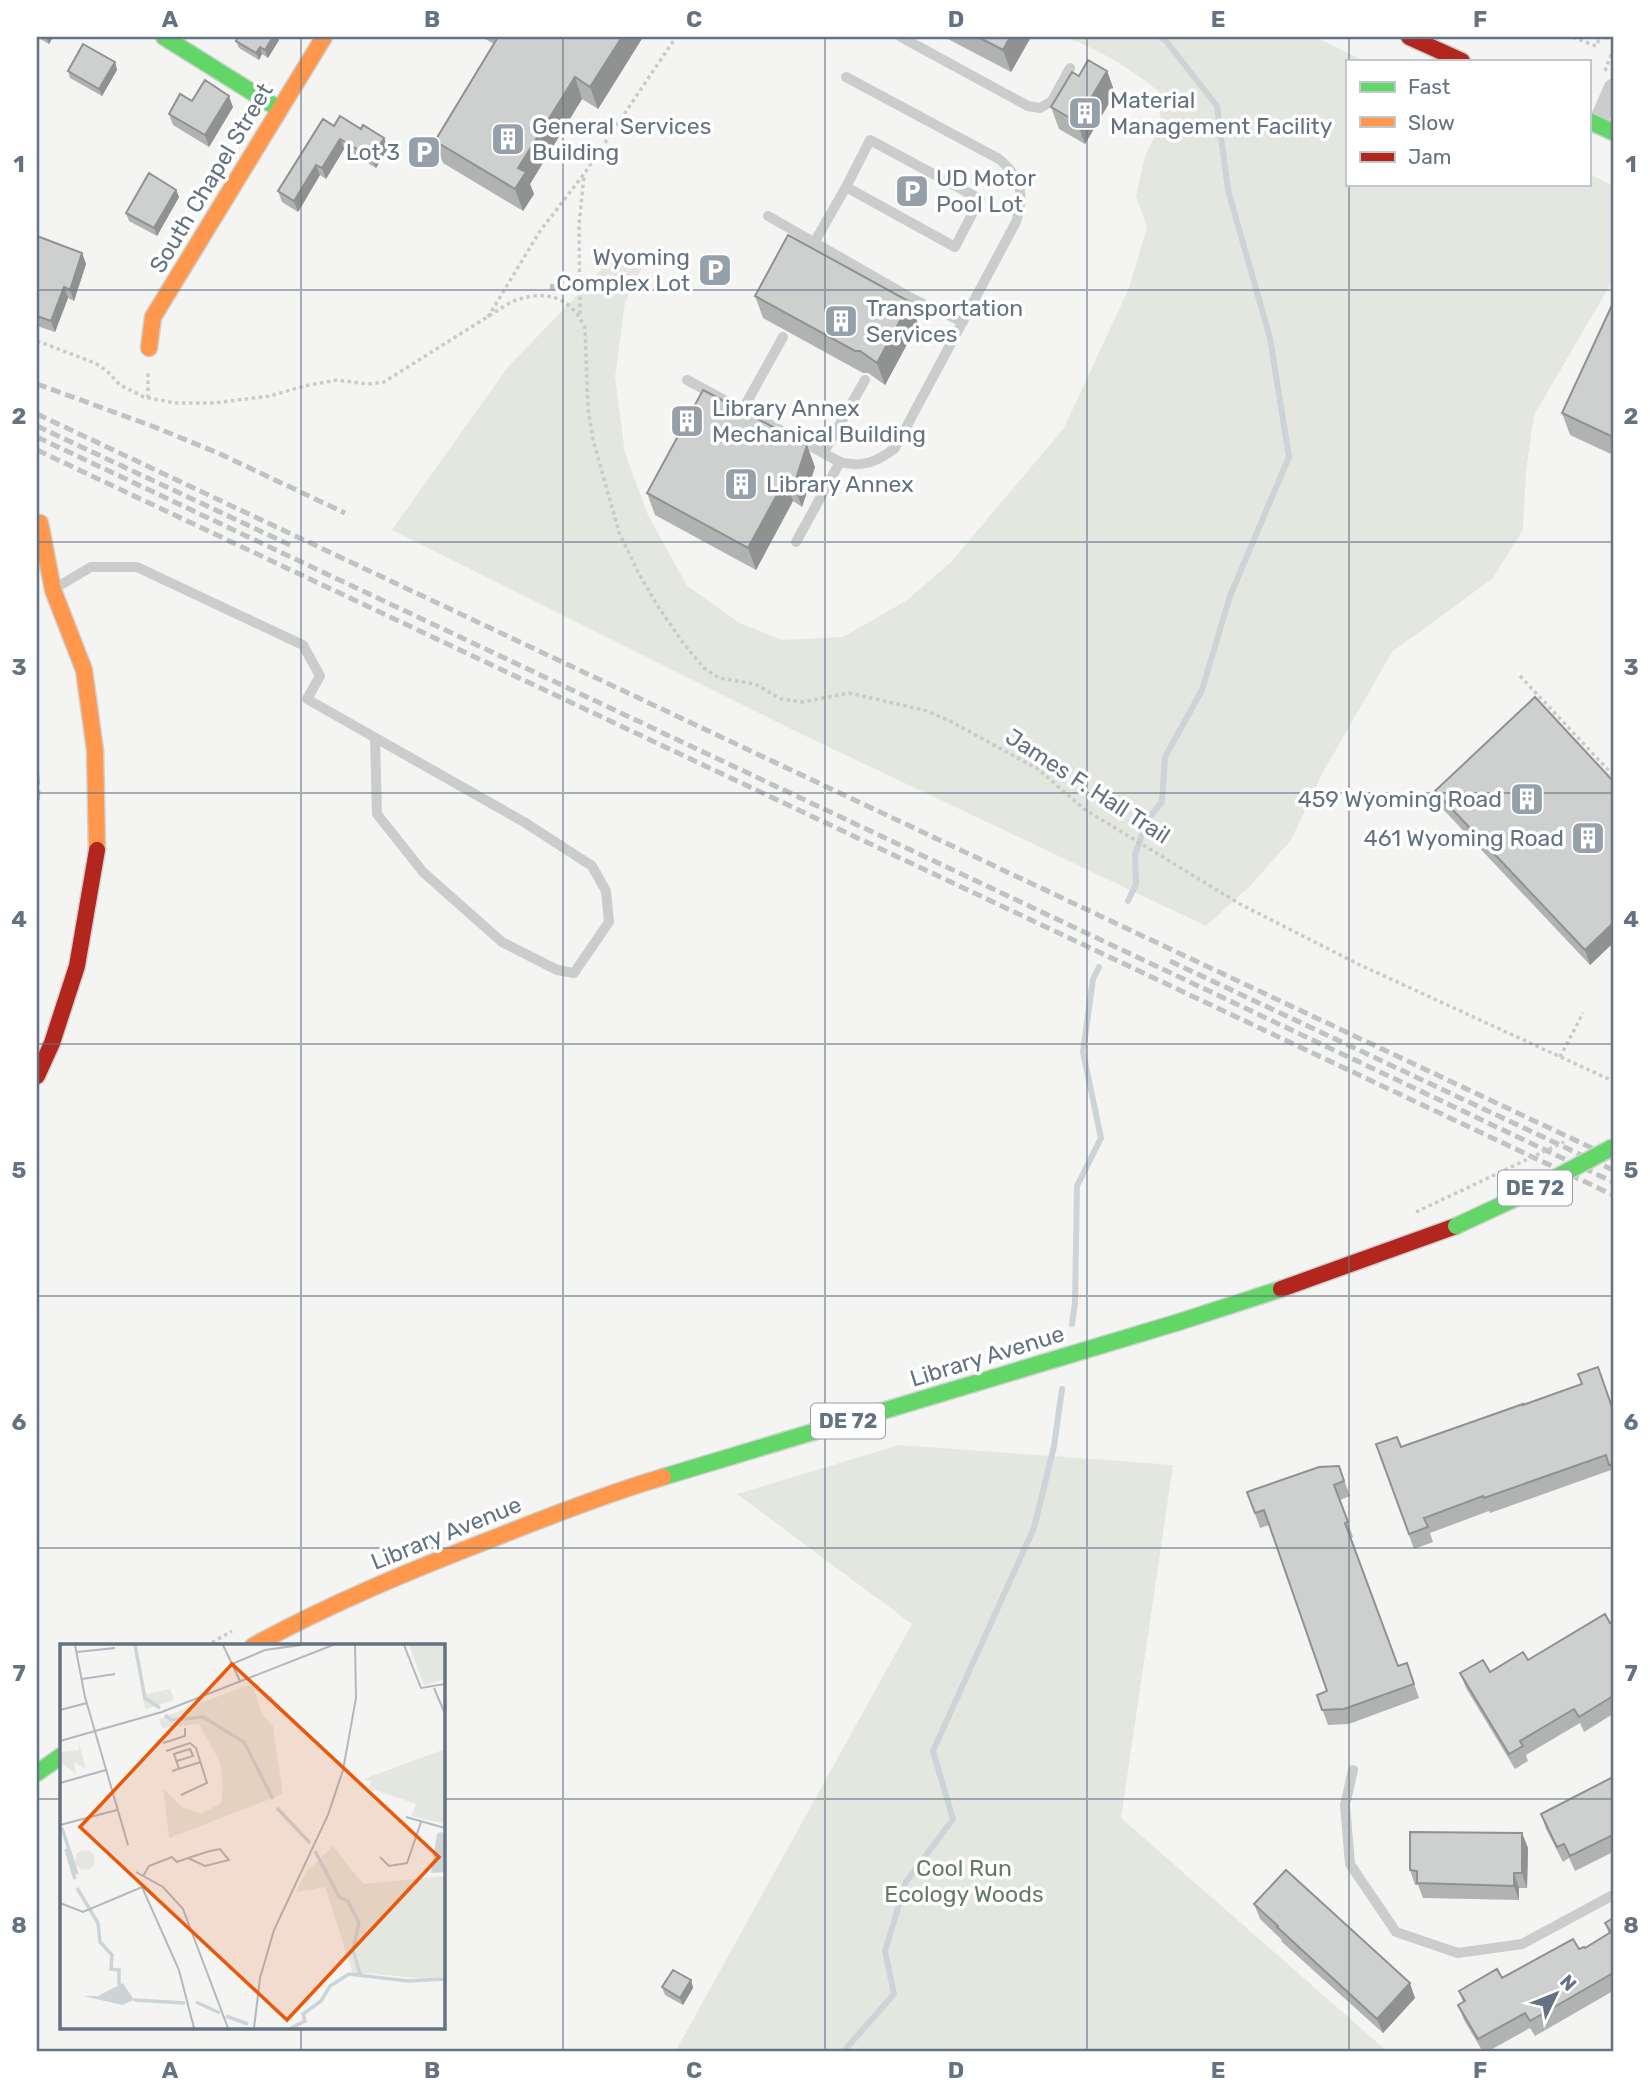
<svg xmlns="http://www.w3.org/2000/svg" width="1650" height="2089" font-family="Rubik,sans-serif">
<style>
.green{fill:#e3e7e0}
.lines{fill:none;stroke-linecap:round;stroke-linejoin:round}
.stream{stroke:#ccd4d7;stroke-width:6}
.fast-casing{stroke:#d0d2d2;stroke-width:19}
.slow-casing{stroke:#d0d2d2;stroke-width:19}
.jam-casing{stroke:#d0d2d2;stroke-width:19}
.path{stroke:#cacaca;stroke-width:3.5;stroke-dasharray:3.5 3.5;stroke-linecap:butt}
.lane{stroke:#cbcdcd;stroke-width:10}
.street{stroke:#cbcdcd;stroke-width:19}
.fast{stroke:#63d668;stroke-width:16}
.slow{stroke:#ff974d;stroke-width:16}
.jam{stroke:#b3261e;stroke-width:16}
.rail{stroke:#c1c3c3;stroke-width:5;stroke-dasharray:10 5;stroke-linecap:butt}
.fast-bridge-casing{stroke:#d1d2d1;stroke-width:19;stroke-linecap:butt}
.path-bridge{stroke:#cacaca;stroke-width:3.5;stroke-dasharray:3.5 3.5;stroke-linecap:butt}
.fast-bridge{stroke:#63d668;stroke-width:16}
.wall{fill:#b1b2b2}
.shaded-wall{fill:#909191}
.building{fill:#cecfcf;stroke:#909191;stroke-width:2}
.grid{fill:none;stroke:#637383;stroke-width:2;stroke-opacity:0.55}
.labels{text-anchor:middle;stroke-width:7;stroke-linejoin:round;paint-order:stroke}
.shield{fill:#fff;stroke:#929da8;stroke-width:2}
.shield-label{font-size:21px;font-weight:bold;fill:#637383}
.poi-label{font-size:23px;fill:#637383;stroke:#fff;text-anchor:start}
.street-label{font-size:23px;fill:#637383;stroke:#fff}
.park-label{font-size:23px;fill:#657a62;stroke:#fff}
.inset-river{fill:none;stroke:#ccd4d7;stroke-width:3.5}
.inset-road{fill:none;stroke:#b1b8bf;stroke-width:2}
.view{fill:#e8590c;fill-opacity:0.15;stroke:#e8590c;stroke-width:3.5}
.inset-edge{fill:none;stroke:#637383;stroke-width:3.5}
.neatline{fill:none;stroke:#637383;stroke-width:2.5}
.grid-label{font-size:23px;text-anchor:middle;font-weight:bold;fill:#637383}
</style>
<rect width="100%" height="100%" fill="#f4f4f2"/>
<path class="green" d="M 1064,37 L 1315,37 L 1364,61 L 1347,61 L 1347,184 L 1589,184 L 1589,174 L 1613,186 L 1613,280 L 1534,415 L 1526,471 L 1523,530 L 1492,579 L 1392,652 L 1322,774 L 1291,840 L 1250,886 L 1206,926 L 795,731 L 392,530 L 507,368 L 609,262 L 635,249 L 645,262 L 625,302 L 615,377 L 625,453 L 648,515 L 687,586 L 740,623 L 782,640 L 843,637 L 906,601 L 951,562 L 1064,428 L 1129,288 L 1147,227 L 1136,196 L 1145,156 L 1161,124 L 1158,91 C 1130,68 1099,49 1064,37 Z
M 899,1445 L 1173,1465 L 1121,1818 L 1388,2052 L 675,2052 L 912,1624 L 737,1494 Z"/>
<g class="lines">
<path class="stream" d="M 1128,901 L 1136,884 L 1135,855 L 1147,820 L 1162,802 L 1165,757 L 1202,690 L 1230,596 L 1289,457 L 1270,338 L 1228,190 L 1217,106 L 1166,41 L 1160,37
M 1072,1324 L 1075,1303 L 1077,1186 L 1101,1138 L 1083,1052 L 1093,979 L 1099,967
M 843,2052 L 894,1994 L 885,1951 L 906,1882 L 953,1819 L 933,1751 L 1034,1528 L 1054,1446 L 1062,1389"/>
<g class="fast-casing">
<path id="fast" d="M 164,37 L 279,109
M 1589,121 L 1613,132
M 663,1477 L 1179,1322 L 1281,1289
M 37,1773 L 61,1756"/>
</g>
<g class="slow-casing">
<path id="slow" d="M 149,348 L 153,317 L 324,37
M 40,523 L 53,590 L 84,670 L 95,750 L 97,850
M 253,1646 C 331,1603 414,1569 497,1537 C 552,1515 606,1494 663,1477"/>
</g>
<g class="jam-casing">
<path id="jam" d="M 1409,37 L 1462,61
M 37,1076 L 52,1043 L 77,966 L 97,850
M 1281,1289 L 1456,1226"/>
</g>
<path class="path" d="M 1573,37 L 1596,46 L 1600,37
M 1605,37 L 1613,40
M 1605,71 L 1613,50
M 580,314 L 579,225 L 584,175
M 488,317 L 540,231 L 584,174 L 676,37
M 37,341 L 95,363 L 107,371 L 120,385 L 144,397 L 175,403 L 214,403 L 270,396 L 304,386 L 337,380 L 368,384 L 384,382 L 511,302 C 544,289 570,295 585,328 L 588,409 L 593,440 L 619,532 L 638,572 L 657,605 L 684,644 L 704,668 L 719,678 L 755,684 L 781,699 L 803,702 L 849,693 L 924,710 L 948,720 L 1038,769 L 1084,809 L 1240,904 L 1358,964 L 1613,1081
M 148,398 L 148,371
M 1520,676 L 1613,775
M 1560,1057 L 1583,1013
M 206,1646 L 232,1631"/>
<path class="lane" d="M 901,37 L 1028,106 L 1040,108 L 1052,101 L 1070,68
M 768,216 L 913,299 L 963,322
M 814,243 L 846,187 L 870,140 L 980,199 L 955,247 L 846,187
M 687,380 L 840,462 C 862,468 877,462 895,448 L 1016,222 C 1025,195 1021,177 999,159 L 846,77
M 743,409 L 783,337
M 824,452 L 865,380
M 796,542 L 840,462
M 57,587 L 91,567 L 137,567 L 303,645 L 320,676 L 307,699 L 524,822 L 592,866 L 606,891 L 609,922 L 574,973 L 557,970 L 502,942 L 423,872 L 377,814 L 375,738
M 1353,1770 L 1345,1805 L 1350,1864 L 1396,1932 L 1458,1953 L 1522,1944 L 1613,1895"/>
<path class="street" d="M 1597,125 L 1613,88"/>
<use href="#fast" class="fast"/>
<use href="#slow" class="slow"/>
<use href="#jam" class="jam"/>
<path class="rail" d="M 552,290 L 553,284
M 37,384 L 152,426 L 218,453 L 345,513
M 37,414 L 1613,1158
M 37,426 L 290,545
M 37,437 L 1613,1182
M 37,450 L 1613,1195
M 37,775 L 38,790 L 37,805
M 1170,961 L 1613,1170"/>
<g class="fast-bridge-casing">
<path id="fast-bridge" d="M 1456,1226 L 1525,1194 L 1613,1147"/>
</g>
<path class="path-bridge" d="M 1416,1212 L 1564,1142"/>
<use href="#fast-bridge" class="fast-bridge"/>
</g>
<path class="wall" d="M 37,37 L 53,37 L 49,44 Z
M 238,37 L 278,37 L 279,40 L 268,58 L 262,54 L 259,60 L 239,48 L 236,41 Z
M 482,37 L 643,37 L 598,109 L 582,99 L 530,184 L 534,194 L 523,211 L 443,163 L 435,141 L 494,44 Z
M 944,37 L 1031,37 L 1011,72 Z
M 115,62 L 117,70 L 102,96 L 70,78 L 68,71 Z
M 1107,71 L 1115,93 L 1085,144 L 1059,129 L 1051,107 Z
M 192,101 L 233,107 L 209,147 L 173,125 L 169,114 Z
M 334,126 L 361,129 L 384,138 L 388,148 L 376,168 L 344,149 L 326,179 L 320,175 L 298,212 L 282,202 L 278,191 Z
M 176,190 L 179,197 L 157,236 L 129,221 L 126,213 Z
M 37,236 L 82,253 L 86,264 L 74,301 L 68,298 L 55,332 L 37,326 Z
M 755,296 L 910,302 L 918,324 L 885,385 L 868,373 L 863,373 L 763,318 Z
M 1613,303 L 1613,455 L 1570,435 L 1562,413 Z
M 815,467 L 802,507 L 793,501 L 756,570 L 655,515 L 647,493 Z
M 1613,781 L 1613,943 L 1590,965 L 1440,806 L 1435,791 Z
M 1523,1405 L 1613,1410 L 1613,1476 L 1611,1470 L 1490,1513 L 1489,1511 L 1430,1533 L 1433,1542 L 1414,1549 L 1376,1444 L 1401,1447 Z
M 1339,1466 L 1350,1496 L 1340,1500 L 1353,1537 L 1351,1538 L 1398,1666 L 1407,1663 L 1419,1698 L 1349,1724 L 1328,1725 L 1317,1695 L 1327,1691 L 1269,1525 L 1260,1528 L 1247,1492 Z
M 1613,1621 L 1613,1714 L 1584,1732 L 1580,1723 L 1526,1755 L 1528,1761 L 1515,1769 L 1466,1688 L 1460,1673 L 1490,1672 L 1528,1660 Z
M 1613,1777 L 1613,1852 L 1575,1871 L 1569,1858 L 1563,1862 L 1546,1829 L 1541,1814 Z
M 1522,1833 L 1528,1848 L 1527,1888 L 1519,1888 L 1519,1900 L 1423,1898 L 1418,1885 L 1415,1885 L 1410,1870 Z
M 1254,1904 L 1415,1998 L 1383,2033 L 1282,1942 L 1281,1939 L 1260,1919 Z
M 1613,1918 L 1613,1991 L 1535,2036 L 1530,2028 L 1487,2052 L 1483,2052 L 1464,2020 L 1458,2005 L 1463,2002 L 1459,1991 L 1502,1978 L 1579,1949 L 1585,1948 L 1609,1934 L 1605,1923 Z
M 691,1980 L 693,1988 L 683,2005 L 665,1995 L 662,1987 Z"/>
<path class="shaded-wall" d="M 46,37 L 53,37 L 49,44 Z
M 273,37 L 278,37 L 279,40 L 268,58 L 265,50 Z
M 622,37 L 643,37 L 598,109 L 590,87 Z
M 1010,37 L 1031,37 L 1011,72 L 1003,50 Z
M 260,47 L 262,54 L 259,60 L 256,53 Z
M 115,62 L 117,70 L 102,96 L 99,89 Z
M 1107,71 L 1115,93 L 1085,144 L 1077,122 Z
M 575,77 L 582,99 L 530,184 L 534,194 L 523,211 L 515,189 L 518,168 Z
M 229,96 L 233,107 L 209,147 L 205,135 Z
M 384,138 L 388,148 L 376,168 L 372,158 Z
M 340,139 L 344,149 L 326,179 L 322,168 Z
M 316,165 L 320,175 L 298,212 L 294,201 Z
M 176,190 L 179,197 L 157,236 L 154,228 Z
M 82,253 L 86,264 L 74,301 L 70,290 Z
M 64,287 L 68,298 L 55,332 L 51,321 Z
M 910,302 L 918,324 L 885,385 L 877,363 Z
M 807,445 L 815,467 L 802,507 L 794,485 Z
M 785,480 L 793,501 L 756,570 L 748,548 Z
M 1613,923 L 1613,943 L 1590,965 L 1585,950 Z
M 1522,1833 L 1528,1848 L 1527,1888 L 1522,1873 Z
M 1514,1873 L 1519,1888 L 1519,1900 L 1514,1886 Z
M 691,1980 L 693,1988 L 683,2005 L 680,1998 Z
M 1410,1983 L 1415,1998 L 1383,2033 L 1377,2019 Z"/>
<path class="building" d="M 238,37 L 273,37 L 265,50 L 260,47 L 256,53 L 236,41 Z
M 498,37 L 622,37 L 590,87 L 575,77 L 518,168 L 526,172 L 515,189 L 435,141 Z
M 978,37 L 1010,37 L 1003,50 Z
M 83,44 L 115,62 L 99,89 L 68,71 Z
M 1088,60 L 1107,71 L 1077,122 L 1051,107 L 1072,72 L 1079,76 Z
M 205,80 L 229,96 L 205,135 L 169,114 L 180,94 L 192,101 Z
M 340,116 L 361,129 L 363,125 L 384,138 L 372,158 L 340,139 L 322,168 L 316,165 L 294,201 L 278,191 L 323,119 L 334,126 Z
M 149,173 L 176,190 L 154,228 L 126,213 Z
M 788,235 L 910,302 L 877,363 L 860,351 L 855,351 L 755,296 Z
M 37,236 L 82,253 L 70,290 L 64,287 L 51,321 L 37,316 Z
M 1613,303 L 1613,437 L 1562,413 Z
M 703,390 L 807,445 L 794,485 L 785,480 L 748,548 L 647,493 Z
M 1535,697 L 1613,781 L 1613,923 L 1585,950 L 1435,791 Z
M 1598,1367 L 1613,1410 L 1613,1464 L 1609,1465 L 1606,1455 L 1484,1498 L 1483,1496 L 1424,1518 L 1428,1527 L 1409,1534 L 1376,1444 L 1397,1437 L 1401,1447 L 1523,1404 L 1523,1405 L 1582,1384 L 1578,1374 Z
M 1339,1466 L 1344,1481 L 1334,1485 L 1348,1522 L 1345,1523 L 1398,1666 L 1407,1663 L 1414,1684 L 1344,1709 L 1322,1710 L 1317,1695 L 1327,1691 L 1264,1510 L 1255,1513 L 1247,1492 L 1319,1467 Z
M 1605,1614 L 1610,1623 L 1613,1621 L 1613,1696 L 1579,1717 L 1574,1709 L 1520,1741 L 1523,1746 L 1509,1754 L 1460,1673 L 1483,1660 L 1490,1672 L 1523,1652 L 1528,1660 Z
M 1613,1777 L 1613,1835 L 1570,1856 L 1564,1844 L 1557,1847 L 1541,1814 Z
M 1410,1832 L 1522,1833 L 1522,1873 L 1514,1873 L 1514,1886 L 1417,1883 L 1417,1871 L 1410,1870 Z
M 1286,1870 L 1410,1983 L 1377,2019 L 1277,1927 L 1278,1926 L 1254,1904 Z
M 1613,1918 L 1613,1973 L 1530,2021 L 1525,2013 L 1478,2039 L 1458,2005 L 1465,2001 L 1459,1991 L 1497,1969 L 1502,1978 L 1573,1939 L 1579,1949 L 1584,1947 L 1585,1948 L 1611,1932 L 1605,1923 Z
M 673,1970 L 691,1980 L 680,1998 L 662,1987 Z"/>
<path class="grid" d="M 301,37 L 301,1646M 563,37 L 563,2052M 825,37 L 825,2052M 1087,37 L 1087,2052M 1349,37 L 1349,61M 1349,184 L 1349,2052M 37,290 L 1613,290M 37,542 L 1613,542M 37,793 L 1613,793M 37,1044 L 1613,1044M 37,1296 L 1613,1296M 37,1548 L 1613,1548M 37,1799 L 61,1799M 443,1799 L 1613,1799M 301,2028 L 301,2052"/>
<defs>
<g id="building-square" transform="scale(1.75)"><rect x="-9" y="-9" width="18" height="18" rx="4" fill="#96a0aa" stroke="#fff"/><path d="M-4-6H4V6H1V3H-1V6H-4ZM-2.5-4.3h1.7v1.8h-1.7ZM.8-4.3h1.7v1.8H.8ZM-2.5-1h1.7V.8h-1.7ZM.8-1h1.7V.8H.8Z" fill="#fff"/></g>
<g id="parking-square" transform="scale(1.75)"><rect x="-9" y="-9" width="18" height="18" rx="4" fill="#96a0aa" stroke="#fff"/><path d="M-3.5-5.5H1a3.5 3.5 0 0 1 0 7H-1V5.5H-3.5ZM-1-3.4V-.6H.8a1.4 1.4 0 0 0 0-2.8Z" fill="#fff"/></g>
</defs>
<g fill-rule="evenodd">
<use href="#building-square" x="1085" y="113"/>
<use href="#building-square" x="508" y="139"/>
<use href="#parking-square" x="424" y="152"/>
<use href="#parking-square" x="912" y="191"/>
<use href="#parking-square" x="715" y="270"/>
<use href="#building-square" x="841" y="321"/>
<use href="#building-square" x="687" y="421"/>
<use href="#building-square" x="741" y="484"/>
<use href="#building-square" x="1527" y="799"/>
<use href="#building-square" x="1588" y="838"/>
</g>
<g class="labels">
<g class="shield">
<rect x="1498" y="1170.5" width="74" height="35" rx="5"/>
<rect x="811" y="1403.5" width="74" height="35" rx="5"/>
</g>
<g class="shield-label">
<text x="1535" y="1195">DE 72</text>
<text x="848" y="1428">DE 72</text>
</g>
<g class="poi-label">
<text x="1110" y="108">Material<tspan x="1110" dy="26">Management Facility</tspan></text>
<text x="532" y="134">General Services<tspan x="532" dy="26">Building</tspan></text>
<text x="400" y="160" text-anchor="end">Lot 3</text>
<text x="936" y="186">UD Motor<tspan x="936" dy="26">Pool Lot</tspan></text>
<text x="690" y="265" text-anchor="end">Wyoming<tspan x="690" dy="26">Complex Lot</tspan></text>
<text x="866" y="316">Transportation<tspan x="866" dy="26">Services</tspan></text>
<text x="712" y="416">Library Annex<tspan x="712" dy="26">Mechanical Building</tspan></text>
<text x="766" y="492">Library Annex</text>
<text x="1502" y="807" text-anchor="end">459 Wyoming Road</text>
<text x="1564" y="846" text-anchor="end">461 Wyoming Road</text>
</g>
<g class="street-label">
<text transform="translate(211 178) rotate(-59)" y="8">South Chapel Street</text>
<text transform="translate(1088 786) rotate(33)" y="8">James F. Hall Trail</text>
<text transform="translate(987 1356) rotate(-17)" y="8">Library Avenue</text>
<text transform="translate(446 1533) rotate(-22)" y="8">Library Avenue</text>
</g>
<g class="park-label">
<text x="964" y="1876">Cool Run<tspan x="964" dy="26">Ecology Woods</tspan></text>
</g>
</g>
<g transform="translate(60 1644)">
<rect width="385" height="385" fill="#f4f4f2"/>
<path d="M 349,1 L 385,1 L 385,35 L 364,41 ZM 74,4 L 86,50 L 110,45 L 114,56 L 85,65 ZM 188,41 L 193,42 L 202,70 L 213,82 L 223,150 L 109,194 L 103,144 L 122,163 L 141,170 L 161,159 L 163,141 L 160,118 L 139,80 L 102,84 L 99,75 ZM 18,96 L 26,125 L 14,118 L 16,130 L 3,120 L 0,129 L 0,108 L 19,106 ZM 385,105 L 385,180 L 351,172 L 356,160 L 309,144 L 311,138 L 304,135 ZM 273,202 L 303,240 L 385,232 L 385,337 L 306,329 L 294,333 L 265,243 L 236,248 L 246,228 ZM15 216a10 10 0 1 1 20 0a10 10 0 1 1-20 0Z" fill="#e3e7e0"/>
<path d="M 381,188 L 385,190 L 385,228 L 371,229 L 377,190 ZM 63,339 L 74,356 L 62,361 L 24,352 L 38,352 Z" fill="#ccd4d7"/>
<path class="inset-river" d="M 75,1 L 85,54 L 100,64M 105,71 L 111,76 L 143,73 L 184,98 L 213,155M 217,164 L 250,199M 2,184 L 17,230M 6,205 L 15,235M 255,207 L 279,253 L 288,257 L 299,279 L 293,306 L 300,330M 17,244 L 38,279 L 40,298 L 52,311 L 51,325 L 59,326 L 59,341M 74,356 L 125,359M 136,358 L 160,369M 166,372 L 188,380M 231,384 L 245,377 L 243,370 L 261,357 L 270,342 L 289,330 L 348,337 L 385,335"/>
<path class="inset-road" d="M 15,1 L 25,53 L 68,201M 163,1 L 180,37M 344,1 L 361,44 L 385,40M 17,8 L 55,4M 172,20 L 205,6 L 241,1M 22,35 L 55,30M 374,44 L 385,70M 0,66 L 27,59M 0,97 L 102,68 L 273,1M 103,99 L 125,92 L 125,84M 106,107 L 130,99 L 136,104 L 147,139 L 121,151M 117,117 L 133,112 L 130,105 L 114,110 L 119,125M 112,127 L 141,118M 0,139 L 46,126M 346,173 L 385,184M 0,181 L 57,166M 320,213 L 329,222 L 347,219 L 361,178M 76,228 L 103,243 L 123,265 L 168,384M 83,232 L 89,222 L 112,213 L 117,218 L 128,214 L 150,207 L 160,205 L 169,216 L 145,222 L 128,214M 0,259 L 23,268 L 82,243 L 119,326 L 134,384M 194,384 L 200,334 L 214,286 L 268,171 L 283,126 L 296,54 L 295,1"/>
<path class="view" d="M 172,20 L 379,213 L 227,376 L 20,183 Z"/>
<rect width="385" height="385" class="inset-edge"/>
</g>
<rect width="1650" height="2089" fill="none" stroke="#ffffff" stroke-width="77"/>
<rect x="1346" y="60" width="245" height="126" fill="#ffffff" stroke="#c1c7cd" stroke-width="2"/>
<rect x="1360" y="82" width="35" height="10" fill="#63d668" stroke="#c1c7cd" stroke-width="2"/>
<text x="1408" y="94" font-size="21" fill="#637383">Fast</text>
<rect x="1360" y="117" width="35" height="10" fill="#ff974d" stroke="#c1c7cd" stroke-width="2"/>
<text x="1408" y="130" font-size="21" fill="#637383">Slow</text>
<rect x="1360" y="152" width="35" height="10" fill="#b3261e" stroke="#c1c7cd" stroke-width="2"/>
<text x="1408" y="164" font-size="21" fill="#637383">Jam</text>
<g transform="translate(1556 1994) rotate(47)" stroke="#ffffff" stroke-width="5" paint-order="stroke">
<path d="M0-5L12 26L0 18L-12 26Z" fill="#637383"/>
<text y="-10" font-size="19" font-weight="bold" text-anchor="middle" fill="#637383">N</text>
</g>
<rect x="38" y="38" width="1574" height="2012" class="neatline"/>
<g class="grid-label">
<text x="170" y="27">A</text>
<text x="432" y="27">B</text>
<text x="694" y="27">C</text>
<text x="956" y="27">D</text>
<text x="1218" y="27">E</text>
<text x="1480" y="27">F</text>
<text x="19" y="172">1</text>
<text x="1631" y="172">1</text>
<text x="19" y="424">2</text>
<text x="1631" y="424">2</text>
<text x="19" y="675">3</text>
<text x="1631" y="675">3</text>
<text x="19" y="927">4</text>
<text x="1631" y="927">4</text>
<text x="19" y="1178">5</text>
<text x="1631" y="1178">5</text>
<text x="19" y="1430">6</text>
<text x="1631" y="1430">6</text>
<text x="19" y="1681">7</text>
<text x="1631" y="1681">7</text>
<text x="19" y="1933">8</text>
<text x="1631" y="1933">8</text>
<text x="170" y="2078">A</text>
<text x="432" y="2078">B</text>
<text x="694" y="2078">C</text>
<text x="956" y="2078">D</text>
<text x="1218" y="2078">E</text>
<text x="1480" y="2078">F</text>
</g>
</svg>
